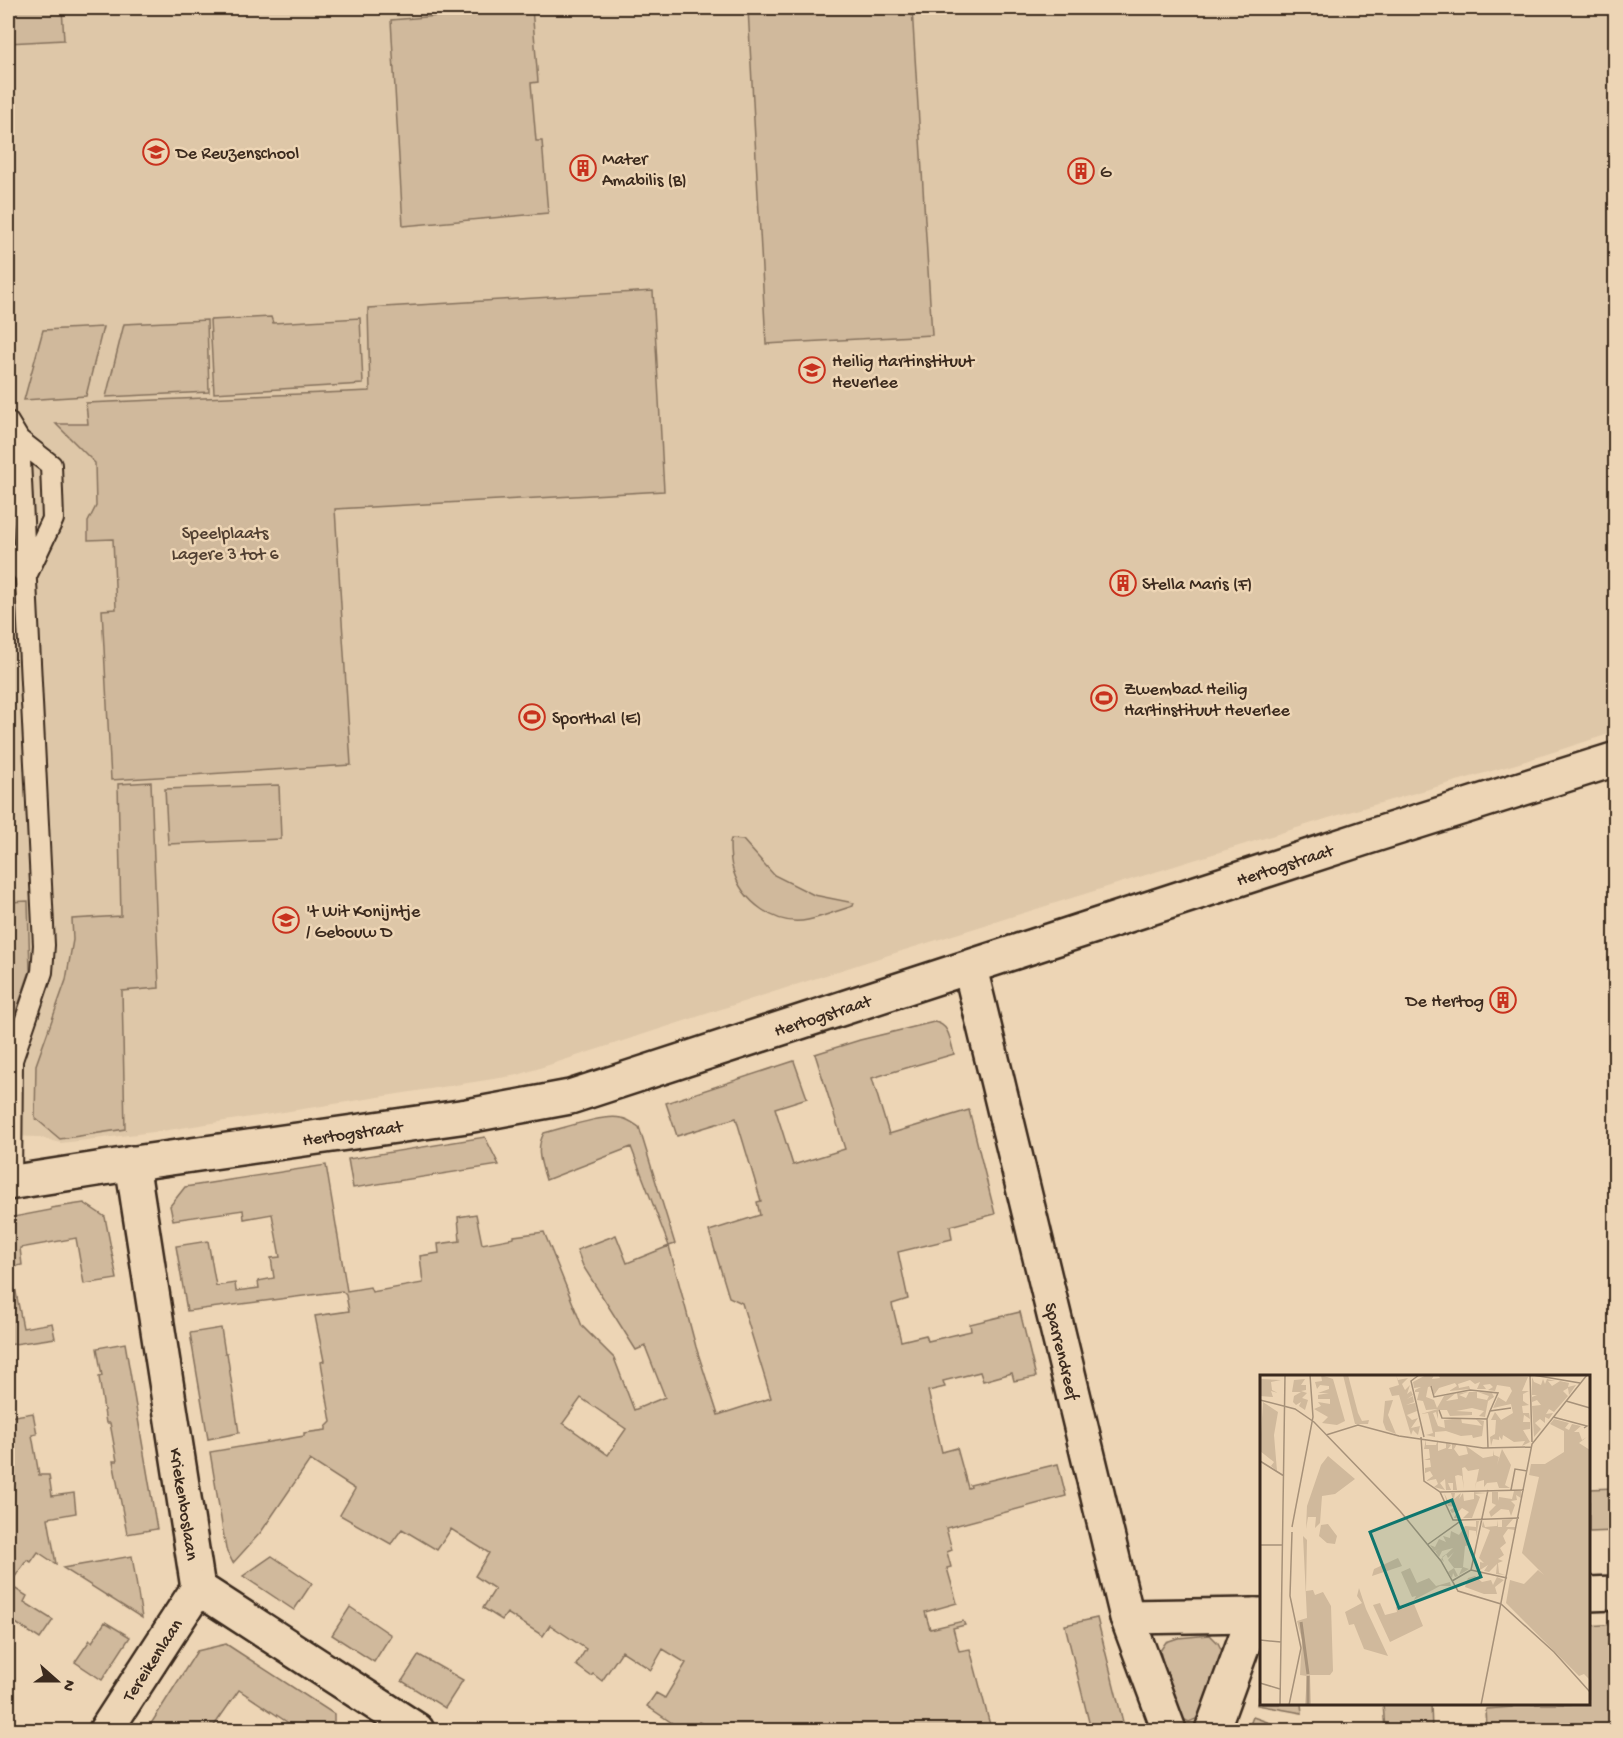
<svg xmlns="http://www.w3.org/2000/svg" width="1623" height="1738" font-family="'Gochi Hand',sans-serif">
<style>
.built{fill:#dec7a8}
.green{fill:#d0b99c;stroke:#86725d;stroke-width:1.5;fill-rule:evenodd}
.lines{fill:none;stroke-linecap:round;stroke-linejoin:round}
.service-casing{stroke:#3b2a1e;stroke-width:24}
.minor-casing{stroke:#3b2a1e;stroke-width:38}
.tertiary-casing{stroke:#3b2a1e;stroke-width:38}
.service{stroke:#edd5b5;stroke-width:20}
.minor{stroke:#edd5b5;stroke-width:33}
.tertiary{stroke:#edd5b5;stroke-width:33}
.labels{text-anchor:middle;stroke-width:5;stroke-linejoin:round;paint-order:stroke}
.poi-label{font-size:18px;fill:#3b2a1e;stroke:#edd5b5;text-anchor:start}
.park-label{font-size:18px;fill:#513f31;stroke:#edd5b5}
.street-label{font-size:18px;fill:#3b2a1e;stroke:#edd5b5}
.inset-river{fill:none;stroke:#a7927a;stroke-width:3}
.inset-road{fill:none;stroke:#a69179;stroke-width:1.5}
.view{fill:#0f766e;fill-opacity:0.15;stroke:#0f766e;stroke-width:3}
.inset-edge{fill:none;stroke:#3b2a1e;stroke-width:3}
</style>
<rect width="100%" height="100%" fill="#edd5b5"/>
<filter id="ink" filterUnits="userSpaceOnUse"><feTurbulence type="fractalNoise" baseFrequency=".0167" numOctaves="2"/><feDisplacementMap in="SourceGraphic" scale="12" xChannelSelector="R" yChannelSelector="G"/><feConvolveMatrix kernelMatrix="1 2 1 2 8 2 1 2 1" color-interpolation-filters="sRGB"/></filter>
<g filter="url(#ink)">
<path class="built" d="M 8,8 L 1615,8 L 1615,732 L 1516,764 L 1335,816 L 863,963 L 518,1075 L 162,1131 L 61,1143 L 38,1137 L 8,1136 Z"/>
<path class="green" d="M 8,8 L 62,8 L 64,40 L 8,43 Z
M 532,8 L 538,82 L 531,83 L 536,141 L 542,141 L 548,213 L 403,226 L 391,20 Z
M 748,8 L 912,8 L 932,335 L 766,344 Z
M 653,291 L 664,491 L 335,509 L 351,765 L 111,780 L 102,610 L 116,609 L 113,539 L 88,540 L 88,522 L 96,506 L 95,463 L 56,424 L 88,424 L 86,403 L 370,391 L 368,308 Z
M 271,317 L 273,323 L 360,318 L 363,384 L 214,393 L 210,320 Z
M 207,320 L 209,392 L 106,397 L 124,324 Z
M 103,327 L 86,396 L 24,400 L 43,330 Z
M 151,782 L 159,988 L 122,991 L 125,1129 L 60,1139 L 35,1118 L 36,1065 L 66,980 L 73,940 L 72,919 L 121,916 L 118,784 Z
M 279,785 L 281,839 L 168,844 L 165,789 Z
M 731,839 L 743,840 L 774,875 L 814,895 L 854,903 L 853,906 C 839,910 823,917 808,920 C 775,927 742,901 733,870 C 730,862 730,851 730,842 Z
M 28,901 L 30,971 L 8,1035 L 8,902 Z
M 934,1022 C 950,1024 950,1041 954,1054 L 872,1078 L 889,1134 L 969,1110 L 995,1214 L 950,1226 L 952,1239 L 898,1252 L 908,1299 L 892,1304 L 901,1341 L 926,1335 L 928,1341 L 971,1331 L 970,1324 L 1020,1312 L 1036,1377 L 1014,1381 L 1012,1373 L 983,1381 L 980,1372 L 943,1381 L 945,1387 L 928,1391 L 942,1452 L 957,1448 L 968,1488 L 971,1487 L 970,1485 L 1058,1464 L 1066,1496 L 946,1528 L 952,1550 L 947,1552 L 951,1567 L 947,1568 L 957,1603 L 925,1612 L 930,1629 L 963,1621 L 965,1625 L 953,1628 L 959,1651 L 970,1649 L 990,1725 L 987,1730 L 730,1730 L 724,1727 L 722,1730 L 715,1730 L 699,1722 L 693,1730 L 668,1730 L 672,1723 L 647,1706 L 656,1693 L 665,1698 L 686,1663 L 663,1649 L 651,1670 L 622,1651 L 602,1681 L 593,1674 L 591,1676 L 576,1665 L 586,1649 L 550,1625 L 543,1636 L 507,1613 L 502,1620 L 483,1608 L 495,1589 L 475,1576 L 489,1553 L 451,1529 L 437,1550 L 402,1529 L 391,1544 L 340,1515 L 355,1489 L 310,1460 L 261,1532 L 233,1563 L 226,1549 L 210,1452 L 304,1436 L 304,1433 L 326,1430 L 326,1427 L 331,1422 L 321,1362 L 324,1361 L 315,1316 L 349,1311 L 346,1295 L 342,1291 L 187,1311 L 176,1246 L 208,1241 L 216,1286 L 235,1283 L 236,1291 L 259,1288 L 258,1281 L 274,1278 L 271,1258 L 280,1257 L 272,1214 L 244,1219 L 243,1210 L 173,1220 L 170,1206 L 185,1187 L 326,1165 L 347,1291 L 370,1287 L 372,1292 L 423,1283 L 420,1256 L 439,1253 L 438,1244 L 460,1241 L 458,1217 L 476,1214 L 482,1244 L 514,1238 L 514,1236 L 544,1232 L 582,1326 L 614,1358 L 634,1410 L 665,1397 L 645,1346 L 636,1350 L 583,1266 L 577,1250 L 616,1235 L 627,1263 L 669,1246 L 631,1147 L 546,1180 C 541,1163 535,1149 544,1133 C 564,1128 603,1114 621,1118 C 628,1119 633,1123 639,1127 L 675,1244 L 669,1246 L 696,1347 L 718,1415 L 771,1398 L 742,1303 L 729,1297 L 709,1231 L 760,1215 L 757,1202 L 761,1201 L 736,1118 L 677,1136 L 666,1103 L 794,1061 L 807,1098 L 775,1108 L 793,1165 L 845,1149 L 815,1054 L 860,1040 ZM 581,1398 L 626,1429 L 608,1455 L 563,1423 Z
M 485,1137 L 499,1165 L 353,1188 L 348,1159 Z
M 84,1203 L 105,1217 L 117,1279 L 84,1284 L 76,1238 L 20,1248 L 22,1265 L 11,1267 L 23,1328 L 52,1323 L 55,1338 L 8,1345 L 8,1218 L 51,1210 L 51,1208 Z
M 221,1328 L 225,1353 L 227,1353 L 239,1433 L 208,1439 L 190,1333 Z
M 125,1343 L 157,1529 L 127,1534 L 113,1461 L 117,1461 L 110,1423 L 106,1423 L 99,1377 L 102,1376 L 97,1348 Z
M 8,1410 L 9,1417 L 33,1413 L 37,1434 L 32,1435 L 39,1475 L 49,1475 L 52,1496 L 74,1493 L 76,1513 L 48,1518 L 56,1564 L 38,1552 L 31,1562 L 27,1560 L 9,1585 L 27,1596 L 24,1602 L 53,1620 L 40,1639 L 8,1618 Z
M 1615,1488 L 1615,1531 L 1589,1532 L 1589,1489 Z
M 132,1556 L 142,1618 L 63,1568 Z
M 272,1556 L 312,1583 L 294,1610 L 243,1576 Z
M 350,1607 L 391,1635 L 374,1662 L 332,1635 Z
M 1097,1618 L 1125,1730 L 1091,1730 L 1065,1625 Z
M 105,1622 L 130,1637 L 102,1680 L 75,1662 L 90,1640 L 92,1642 Z
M 1615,1624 L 1615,1730 L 1487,1730 L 1486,1709 L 1512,1707 L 1514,1704 L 1588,1704 L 1589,1626 Z
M 1210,1635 L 1218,1643 L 1222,1651 L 1200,1713 L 1196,1719 L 1189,1722 L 1179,1717 L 1174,1709 L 1160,1651 L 1166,1642 L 1178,1638 Z
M 226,1644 L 334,1714 L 334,1725 L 331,1730 L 299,1730 L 239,1690 L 211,1730 L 147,1730 L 197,1651 Z
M 419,1655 L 463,1680 L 445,1708 L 402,1681 Z
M 1261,1691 L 1262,1704 L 1301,1704 L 1302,1713 L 1257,1705 Z
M 1383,1704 L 1431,1704 L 1432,1730 L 1385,1730 Z
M 1253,1717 L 1290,1730 L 1248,1730 Z"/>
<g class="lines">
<g class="service-casing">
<path id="service" d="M 8,422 L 19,440 L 44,945 L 42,972 L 12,1060 L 11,1183
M 8,553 L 26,576 L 53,519 L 51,465 L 19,440"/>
</g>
<g class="minor-casing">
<g id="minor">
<path id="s1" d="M 970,968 L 1127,1617 L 1169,1730"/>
<path id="s2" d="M 132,1163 L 198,1588 L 417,1730"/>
<path d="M 1588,1594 L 1616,1593"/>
<path d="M 1127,1617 L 1254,1615"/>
<path id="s3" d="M 106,1730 L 198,1588"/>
<path d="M 1212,1730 L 1254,1615 L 1262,1615"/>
</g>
</g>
<g class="tertiary-casing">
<g id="tertiary">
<path id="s4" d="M 8,1183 L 142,1162 L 467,1116 L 570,1097 L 1365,838 L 1616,759"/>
</g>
</g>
<use href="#service" class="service"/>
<use href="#minor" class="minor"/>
<use href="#tertiary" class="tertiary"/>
</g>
</g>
<defs>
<g id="school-ring" transform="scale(1.35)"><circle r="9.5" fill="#edd5b5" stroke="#c8321e" stroke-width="1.5"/><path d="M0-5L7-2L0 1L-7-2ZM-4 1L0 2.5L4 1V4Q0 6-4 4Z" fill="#c8321e"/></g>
<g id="building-ring" transform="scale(1.35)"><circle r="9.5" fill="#edd5b5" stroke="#c8321e" stroke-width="1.5"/><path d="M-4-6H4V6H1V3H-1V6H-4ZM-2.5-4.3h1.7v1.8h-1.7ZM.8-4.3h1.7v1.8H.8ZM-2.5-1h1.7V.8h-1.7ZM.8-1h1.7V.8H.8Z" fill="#c8321e"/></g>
<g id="stadium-ring" transform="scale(1.35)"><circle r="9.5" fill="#edd5b5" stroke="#c8321e" stroke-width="1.5"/><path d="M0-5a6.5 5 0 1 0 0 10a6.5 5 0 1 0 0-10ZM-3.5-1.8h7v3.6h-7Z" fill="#c8321e"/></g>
</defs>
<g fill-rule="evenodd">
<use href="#school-ring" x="156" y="152"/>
<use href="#building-ring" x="583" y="168"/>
<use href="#building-ring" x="1081" y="171"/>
<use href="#school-ring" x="812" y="370"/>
<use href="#building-ring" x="1123" y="583"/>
<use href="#stadium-ring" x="1104" y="698"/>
<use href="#stadium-ring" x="532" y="717"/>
<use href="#school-ring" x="286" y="920"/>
<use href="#building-ring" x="1503" y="1000"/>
</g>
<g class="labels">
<g class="poi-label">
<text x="176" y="158">De Reuzenschool</text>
<text x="602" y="164">Mater<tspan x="602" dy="21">Amabilis (B)</tspan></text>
<text x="1100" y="177">G</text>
<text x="832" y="366">Heilig Hartinstituut<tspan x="832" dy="21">Heverlee</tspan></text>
<text x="1142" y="589">Stella Maris (F)</text>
<text x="1124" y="694">Zwembad Heilig<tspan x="1124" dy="21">Hartinstituut Heverlee</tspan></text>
<text x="552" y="723">Sporthal (E)</text>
<text x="306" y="916">'t Wit Konijntje<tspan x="306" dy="21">/ Gebouw D</tspan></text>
<text x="1484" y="1006" text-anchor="end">De Hertog</text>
</g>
<g class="park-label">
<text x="225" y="538">Speelplaats<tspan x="225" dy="21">Lagere 3 tot 6</tspan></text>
</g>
<g class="street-label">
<text dy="6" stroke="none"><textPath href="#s4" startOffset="1320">Hertogstraat</textPath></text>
<text dy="6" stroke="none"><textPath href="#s4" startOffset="834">Hertogstraat</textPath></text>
<text dy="6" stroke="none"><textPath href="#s4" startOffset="348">Hertogstraat</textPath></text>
<text dy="6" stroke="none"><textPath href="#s1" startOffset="394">Sparrendreef</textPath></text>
<text dy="6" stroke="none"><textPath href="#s2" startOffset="345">Kriekenboslaan</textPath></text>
<text dy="6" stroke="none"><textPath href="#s3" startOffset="84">Tereikenlaan</textPath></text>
</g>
</g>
<g transform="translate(1260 1375)">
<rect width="330" height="330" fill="#edd5b5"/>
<path d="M 61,0 L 73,4 L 85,46 L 77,50 L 62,48 L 68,42 L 54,34 L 61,31 L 58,27 L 70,29 L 70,24 L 58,24 L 58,20 L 69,18 L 58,18 L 69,14 L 69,11 L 60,10 L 57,14 L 55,7 L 62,6 ZM 83,0 L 88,0 L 98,38 L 102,46 L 109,45 L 108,49 L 95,49 ZM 136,0 L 138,5 L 148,3 L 142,9 L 145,15 L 150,10 L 147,19 L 151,16 L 153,20 L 147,24 L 153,21 L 154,27 L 146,30 L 155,28 L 157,36 L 147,40 L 152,45 L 158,43 L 151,53 L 160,51 L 158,60 L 153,55 L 151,60 L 139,20 L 132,21 L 129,13 L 139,10 ZM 166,0 L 174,0 L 172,4 L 180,3 L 178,0 L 268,2 L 262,16 L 269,16 L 263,19 L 263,26 L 269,30 L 262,31 L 263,38 L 269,38 L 270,44 L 264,40 L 263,47 L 270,47 L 270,54 L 263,55 L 270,67 L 262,71 L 265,66 L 254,67 L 243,60 L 242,65 L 239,61 L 239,65 L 233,64 L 231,71 L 230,62 L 235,59 L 236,45 L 231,45 L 235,37 L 241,45 L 253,38 L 251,29 L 233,33 L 238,22 L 246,27 L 252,16 L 250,12 L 237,10 L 235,16 L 228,15 L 233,12 L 230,9 L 223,10 L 226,14 L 217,14 L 220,7 L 215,9 L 210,5 L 198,9 L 199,13 L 209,11 L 210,14 L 189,16 L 197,11 L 195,8 L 179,13 L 174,20 L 172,11 L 168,12 L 166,22 L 174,25 L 177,33 L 184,21 L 196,18 L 186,26 L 198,24 L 197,18 L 208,17 L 199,20 L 206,23 L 209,17 L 217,17 L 217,23 L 227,25 L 229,21 L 218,17 L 232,18 L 234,22 L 228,26 L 225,42 L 219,41 L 224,36 L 212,33 L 196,36 L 212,37 L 212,40 L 190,41 L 187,35 L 178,35 L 178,44 L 176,37 L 173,38 L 178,51 L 185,53 L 184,45 L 201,43 L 202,48 L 222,51 L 216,44 L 224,46 L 222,61 L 213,63 L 212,60 L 201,61 L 186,56 L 175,57 L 175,62 L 166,60 L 173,58 L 168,38 L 161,39 L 178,34 L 166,35 L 163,26 L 157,25 L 159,17 L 155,17 L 155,15 L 161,12 L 154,13 L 153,7 ZM 272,2 L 274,7 L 281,10 L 283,4 L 285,9 L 287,4 L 295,6 L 288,6 L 292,11 L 300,6 L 309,8 L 308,12 L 316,10 L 309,20 L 308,13 L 303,16 L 308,21 L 294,37 L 289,34 L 286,39 L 293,38 L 289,44 L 285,42 L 285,48 L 280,44 L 275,48 L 281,54 L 274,62 L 272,31 L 281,30 L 277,25 L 272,27 L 272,22 L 277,20 L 272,20 ZM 0,4 L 21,5 L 11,7 L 12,15 L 18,18 L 11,16 L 13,22 L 0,21 ZM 45,4 L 41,10 L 46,10 L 46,15 L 41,16 L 47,18 L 42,23 L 48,25 L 45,35 L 39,31 L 41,27 L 36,30 L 33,27 L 34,21 L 41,17 L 32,17 L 34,5 ZM 133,25 L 128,40 L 136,59 L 126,55 L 123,47 L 125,26 ZM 3,27 L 18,37 L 14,60 L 17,96 L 11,91 L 14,87 L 0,76 ZM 294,44 L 309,48 L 305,53 L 309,55 L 312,49 L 321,51 L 314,57 L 319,57 L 322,65 L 327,62 L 319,68 L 330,75 L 330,305 L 324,299 L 319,301 L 246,228 L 250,205 L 264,209 L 278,195 L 284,200 L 262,178 L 279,102 L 269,100 L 271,89 L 285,89 L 304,77 L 304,56 L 290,49 ZM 166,64 L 166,70 L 176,70 L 178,65 L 178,76 L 186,73 L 186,67 L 191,70 L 188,74 L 192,74 L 192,68 L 197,69 L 194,74 L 199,81 L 208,79 L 206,71 L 223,83 L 233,81 L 234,75 L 234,80 L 239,82 L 237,90 L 242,74 L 251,90 L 245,110 L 250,113 L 239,113 L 237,107 L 227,108 L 224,112 L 224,105 L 216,107 L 215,114 L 219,94 L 208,96 L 205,92 L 202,93 L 204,114 L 202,101 L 198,100 L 195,101 L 197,115 L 193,115 L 193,108 L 188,108 L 191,115 L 186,115 L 185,104 L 180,108 L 185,115 L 174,112 L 178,109 L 176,104 L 166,106 L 173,101 L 170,96 L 165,98 L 165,93 L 171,92 L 170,85 L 164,85 L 170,83 L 169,74 L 164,74 ZM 68,81 L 95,104 L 75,119 L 62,121 L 60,148 L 55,153 L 56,142 L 48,142 L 46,154 L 47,131 L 61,90 ZM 254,116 L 261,116 L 261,123 L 256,120 L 257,125 L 251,126 L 255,130 L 251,141 L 249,135 L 241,134 L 231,142 L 229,137 L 236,130 L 232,128 L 232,117 L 238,117 L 238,126 L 239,122 L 252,124 ZM 214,117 L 226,118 L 215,119 L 220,122 L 212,143 L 203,143 L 209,137 L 202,133 L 198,137 L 201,143 L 194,143 L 197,136 L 192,138 L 190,135 L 195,132 L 188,131 L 184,118 L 188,126 L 193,125 L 191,118 L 195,118 L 194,124 L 201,118 L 199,124 L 203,118 L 204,126 L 214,124 ZM 253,144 L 246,152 L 255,152 L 255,155 L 248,154 L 243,161 L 246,168 L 240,173 L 244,180 L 238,184 L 243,186 L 238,188 L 239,198 L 245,200 L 236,199 L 237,189 L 229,197 L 224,196 L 228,190 L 220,195 L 220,187 L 224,188 L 219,183 L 230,155 L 222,152 L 223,146 L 225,152 L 237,151 L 237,145 L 238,152 L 242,152 L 242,145 ZM 216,146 L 219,146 L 216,162 L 216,156 L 209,155 L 209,170 L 205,171 L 203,192 L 209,194 L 199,200 L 202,193 L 194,193 L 198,201 L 195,202 L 193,198 L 192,203 L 188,197 L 194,193 L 188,185 L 194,177 L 188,183 L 186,179 L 182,182 L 184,187 L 181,184 L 193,173 L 182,176 L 179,182 L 175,176 L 180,174 L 174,176 L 170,170 L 175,172 L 179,164 L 186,167 L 183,161 L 190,163 L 191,156 L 199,160 L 205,151 L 216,152 ZM 68,149 L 77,161 L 75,169 L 67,168 L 59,161 L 61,150 ZM 43,161 L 47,165 L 46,216 L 53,215 L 55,220 L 63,217 L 71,231 L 73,296 L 70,300 L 50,300 L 51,330 L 45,330 L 47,301 L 40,300 L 42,265 L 37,246 L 47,243 ZM 138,183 L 142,191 L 112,201 L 114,194 ZM 150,193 L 157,208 L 169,203 L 176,211 L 190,207 L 191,211 L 180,211 L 154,225 L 156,221 L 152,222 L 141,197 ZM 215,201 L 222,207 L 231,205 L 233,210 L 237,202 L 244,205 L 235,212 L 237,219 L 224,219 L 205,212 L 208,203 ZM 99,213 L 106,234 L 128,281 L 104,274 L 94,249 L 89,250 L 85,237 L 102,228 L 97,221 ZM 120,228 L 125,240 L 137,237 L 136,232 L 140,230 L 142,234 L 154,229 L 163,251 L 130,267 L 113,230 Z" fill="#d0b99c"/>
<path class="inset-river" d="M 41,247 L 48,299M 48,330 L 48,301"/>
<path class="inset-road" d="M 159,0 L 151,6 L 164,62M 270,0 L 272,67M 273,0 L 320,8M 171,11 L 174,22 L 210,15 L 238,18 L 230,36M 0,25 L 35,34 L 54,47 L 140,136 L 181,186 L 198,216 L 241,229 L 294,277 L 330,317M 306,26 L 330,33M 179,35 L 182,43 L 227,44 L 228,73M 293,42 L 327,51 L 324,53M 227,44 L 230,36 L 251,33M 66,60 L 98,50 L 139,61 L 223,73 L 272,72M 161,62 L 164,106 L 180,117 L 193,145 L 202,145M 0,86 L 24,101M 251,115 L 255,94 L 267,96M 180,117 L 264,115M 32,152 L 53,42 L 50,0M 0,170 L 23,170M 167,170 L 202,145 L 259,143M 211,195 L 247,203M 192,206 L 211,195 L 228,115M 0,265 L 21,267M 0,308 L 20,314M 20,330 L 25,0M 29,330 L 41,273 L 30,221 L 32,157M 221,330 L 272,69 L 327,0"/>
<path class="view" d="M 192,125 L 221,202 L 139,233 L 110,157 Z"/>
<rect width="330" height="330" class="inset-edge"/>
</g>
<rect width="1623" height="1738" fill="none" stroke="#edd5b5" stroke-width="30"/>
<rect x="15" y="15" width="1593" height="1708" fill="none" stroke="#3b2a1e" stroke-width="2" filter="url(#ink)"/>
<g transform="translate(57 1681) rotate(111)" stroke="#edd5b5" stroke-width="4.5" paint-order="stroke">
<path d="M0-4.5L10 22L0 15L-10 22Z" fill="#3b2a1e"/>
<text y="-9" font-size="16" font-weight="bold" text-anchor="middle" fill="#3b2a1e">N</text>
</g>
</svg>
